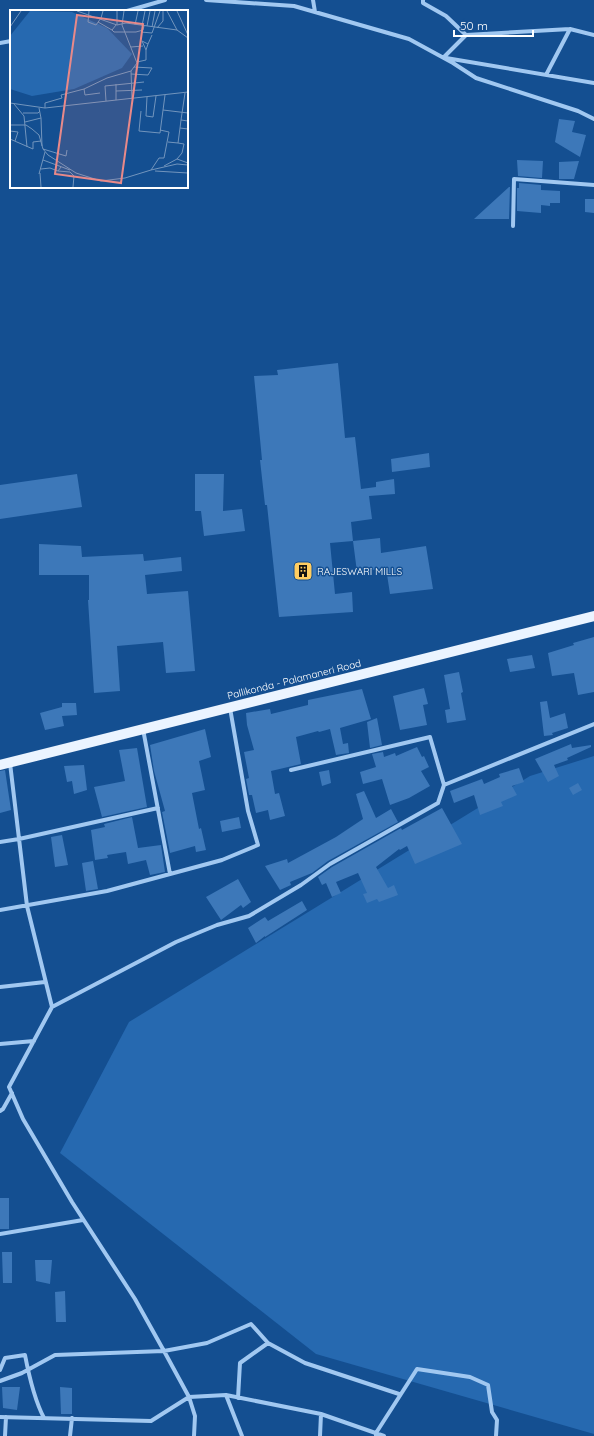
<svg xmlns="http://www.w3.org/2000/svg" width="594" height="1436" font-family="Quicksand,sans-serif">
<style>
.green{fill:#2669b0}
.building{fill:#3d78b9}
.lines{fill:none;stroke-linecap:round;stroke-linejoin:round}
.minor{stroke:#a1c8f1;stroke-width:4}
.primary{stroke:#ebf4ff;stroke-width:10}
.labels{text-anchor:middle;stroke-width:3;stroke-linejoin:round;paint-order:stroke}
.poi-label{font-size:10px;fill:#fff;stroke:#144f91;text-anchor:start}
.street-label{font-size:10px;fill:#fff;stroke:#144f91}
.inset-road{fill:none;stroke:#7295bd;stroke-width:1}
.view{fill:#e88989;fill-opacity:0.15;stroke:#e88989;stroke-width:2}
.inset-edge{fill:none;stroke:#fff;stroke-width:2}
</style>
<rect width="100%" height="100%" fill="#144f91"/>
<path class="green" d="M 594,756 L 594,1434 L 316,1354 L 60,1153 L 129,1022 L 530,776 Z"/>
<path class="building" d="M 559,119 L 575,121 L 572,132 L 586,135 L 580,157 L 555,142 Z
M 517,160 L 543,161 L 542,178 L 518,176 Z
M 579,161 L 574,179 L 559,179 L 559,162 Z
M 519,183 L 541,185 L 541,190 L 560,191 L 560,203 L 550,203 L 550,206 L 541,205 L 541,213 L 517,211 L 517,188 L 519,188 Z
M 509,187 L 510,187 L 509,219 L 474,219 Z
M 585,199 L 594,199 L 594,213 L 585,212 Z
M 338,363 L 345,438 L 355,437 L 361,489 L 376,487 L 376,482 L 394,479 L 395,494 L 369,496 L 372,519 L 351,522 L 353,541 L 330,543 L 335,594 L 352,592 L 353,612 L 279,617 L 267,505 L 265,505 L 260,460 L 262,460 L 254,376 L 278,375 L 277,370 Z
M 429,453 L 430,467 L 392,472 L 391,459 Z
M 77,474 L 82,507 L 0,519 L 0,485 Z
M 195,474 L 224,474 L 223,511 L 242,509 L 245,531 L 204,536 L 201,511 L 195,511 Z
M 380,538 L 381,553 L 426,546 L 433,589 L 390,594 L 386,568 L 357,572 L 353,541 Z
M 39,544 L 81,546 L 82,557 L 143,554 L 144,561 L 181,557 L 182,571 L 145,575 L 147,594 L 188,591 L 195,671 L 166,673 L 163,642 L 117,646 L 120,691 L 94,693 L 88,600 L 89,600 L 89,575 L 39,575 Z
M 594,637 L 594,692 L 578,695 L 574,673 L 552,676 L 548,653 L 574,645 L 573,643 Z
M 532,655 L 535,668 L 510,672 L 507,659 Z
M 459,672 L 463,692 L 461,693 L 466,720 L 447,723 L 445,710 L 450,709 L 444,675 Z
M 424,688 L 428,704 L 423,705 L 427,725 L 400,730 L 393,696 Z
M 362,689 L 371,719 L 340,728 L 343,744 L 348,743 L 349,753 L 336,755 L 330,729 L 319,732 L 318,731 L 296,737 L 301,764 L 271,771 L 275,794 L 279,793 L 285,816 L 270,820 L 268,810 L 256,813 L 252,795 L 249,795 L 246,779 L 249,778 L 244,752 L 254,750 L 247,725 L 246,713 L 270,709 L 271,714 L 308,705 L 308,700 Z
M 547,701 L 550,718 L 565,713 L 568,728 L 552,733 L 553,735 L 544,736 L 540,702 Z
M 62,703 L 76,703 L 77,715 L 62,716 L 64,726 L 45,730 L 40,713 L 62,707 Z
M 377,718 L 382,745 L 370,748 L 367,722 Z
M 205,729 L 211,757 L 199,761 L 205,790 L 192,793 L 199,829 L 201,828 L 206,850 L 196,852 L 195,846 L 170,853 L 162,812 L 165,811 L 154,771 L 150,745 Z
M 571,744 L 572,748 L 591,745 L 591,747 L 567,758 L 568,760 L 554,765 L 559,776 L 548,782 L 535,759 Z
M 417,747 L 422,757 L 424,756 L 429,767 L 421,771 L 430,786 L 409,798 L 390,805 L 382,779 L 363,784 L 360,772 L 376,767 L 372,754 L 383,752 L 384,757 L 395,753 L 396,756 Z
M 137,748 L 147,807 L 102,817 L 94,787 L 125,781 L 119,750 Z
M 84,765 L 87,790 L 74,794 L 72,781 L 67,782 L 64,766 Z
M 519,768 L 524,782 L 512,786 L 517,795 L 501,802 L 503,806 L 480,815 L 474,795 L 454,803 L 450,791 L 482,779 L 484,784 L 500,777 L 499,774 Z
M 5,770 L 11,810 L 0,813 L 0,771 Z
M 329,770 L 331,783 L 322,786 L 319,772 Z
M 578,783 L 582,790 L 573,795 L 569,788 Z
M 364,791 L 376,818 L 391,809 L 398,822 L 328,861 L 312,873 L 290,882 L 291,885 L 280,890 L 265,866 L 287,859 L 288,863 L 336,837 L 363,819 L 356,794 Z
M 442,808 L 462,844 L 415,864 L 407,846 L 400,850 L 399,849 L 376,867 L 388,888 L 394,885 L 398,895 L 379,902 L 377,899 L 367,903 L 363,894 L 367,893 L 358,873 L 336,882 L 341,893 L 332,897 L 326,883 L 322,885 L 318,877 L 332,867 L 401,828 L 402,830 Z
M 132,817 L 138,848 L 161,845 L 165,872 L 150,875 L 146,860 L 128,864 L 126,852 L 107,855 L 108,858 L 95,860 L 91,830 L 105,827 L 104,824 Z
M 239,817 L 241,828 L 222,832 L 220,821 Z
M 62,835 L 68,865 L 55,867 L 51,837 Z
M 93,861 L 98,889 L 86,891 L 82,863 Z
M 238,879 L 251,902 L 243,908 L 241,905 L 221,920 L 206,897 Z
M 302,901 L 307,910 L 265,937 L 265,936 L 256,943 L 248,928 L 265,917 L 268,921 Z
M 0,1198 L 9,1198 L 9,1229 L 0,1229 Z
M 2,1252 L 12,1252 L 12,1283 L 3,1283 Z
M 35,1260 L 52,1260 L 50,1284 L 36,1281 Z
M 65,1291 L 66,1322 L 56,1322 L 55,1292 Z
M 2,1387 L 20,1387 L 17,1410 L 3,1408 Z
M 60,1387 L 72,1388 L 72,1414 L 61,1414 Z"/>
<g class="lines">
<path class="minor" d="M 206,0 L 294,6 L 409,39 L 453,63 L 476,78 L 578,111 L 594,119
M 313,0 L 315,12
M 423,0 L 423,3 L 446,16 L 466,35
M 127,11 L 165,0
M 0,43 L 11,41
M 444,57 L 466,35 L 570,29
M 446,58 L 594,83
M 546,75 L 570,29 L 594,35
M 513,226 L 514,179 L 594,185
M 143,729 L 170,874
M 10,763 L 27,906 L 52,1007
M 291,770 L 430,737 L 444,785
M 0,842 L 19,839 L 158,808
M 0,910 L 107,891 L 222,860 L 258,845 L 248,811 L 230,708
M 0,987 L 45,982
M 0,1044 L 34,1041
M 0,1111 L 3,1109 L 12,1093
M 0,1234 L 83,1220
M 0,1370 L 5,1358 L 25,1355 C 29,1376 34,1399 44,1418
M 0,1381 L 22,1373 L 55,1355 L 164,1351 L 207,1343 L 251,1324 L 268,1343
M 226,1395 L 242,1436
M 238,1398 L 240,1363 L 268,1343 L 305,1363 L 399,1394
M 0,1417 L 151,1421 L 189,1397 L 226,1395 L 321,1414 L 384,1436
M 5,1436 L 6,1417
M 70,1436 L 72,1418
M 194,1436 L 195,1416 L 189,1397 L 164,1351 L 135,1299 L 72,1202 L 23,1119 L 9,1087 L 52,1007 L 176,942 L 217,925 L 249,916 L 301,885 L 330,864 L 438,803 L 444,785 L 594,724
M 320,1436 L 321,1414
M 376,1436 L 376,1433 L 417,1369 L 470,1377 L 488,1385 L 492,1412 L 497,1420 L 496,1436"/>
<path class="primary" d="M 0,765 L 594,616"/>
</g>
<defs>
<g id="building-square" transform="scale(1)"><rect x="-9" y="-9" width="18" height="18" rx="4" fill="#ffcd61" stroke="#144f91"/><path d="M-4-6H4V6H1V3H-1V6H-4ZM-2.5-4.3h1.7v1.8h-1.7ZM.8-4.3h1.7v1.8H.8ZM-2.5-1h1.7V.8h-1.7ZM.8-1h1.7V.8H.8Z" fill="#111"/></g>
</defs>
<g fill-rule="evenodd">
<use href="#building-square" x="303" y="571"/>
</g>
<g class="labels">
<g class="poi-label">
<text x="317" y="575">RAJESWARI MILLS</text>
</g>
<g class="street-label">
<text transform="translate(294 679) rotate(-14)" y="4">Pallikonda - Palamaneri Road</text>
</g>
</g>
<g transform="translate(10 10)">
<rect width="178" height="178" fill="#144f91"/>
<path d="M 20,1 L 62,2 L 97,18 L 122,44 L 112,58 L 64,79 L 22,86 L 0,79 L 0,26 Z" fill="#2669b0"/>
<path class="inset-road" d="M 67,1 L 107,15 L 116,13 L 167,20 L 178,28M 79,1 L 78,12 L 86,15 L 91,8 L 93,1M 107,1 L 107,15M 157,1 L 167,20M 167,1 L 178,25M 88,12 L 102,20 L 106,15M 125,15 L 128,1M 132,16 L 135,1M 137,16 L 140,1M 0,17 L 11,1M 142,17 L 145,1M 147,18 L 153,11 L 153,1M 102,20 L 104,22 L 126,22 L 133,20 L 134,16M 131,22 L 142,23 L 150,1M 138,34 L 136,40 L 132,31 L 138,34 L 142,25M 121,37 L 133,36M 127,52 L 136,50 L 136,40M 124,57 L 142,58M 121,61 L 122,89M 121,64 L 138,65 L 142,58M 106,74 L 106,90M 74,79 L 75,85 L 90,83M 106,81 L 132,80M 175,83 L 171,110 L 178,111M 137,87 L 136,106 L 143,107 L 146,86M 96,91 L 95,76 L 134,72M 0,93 L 35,98 L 178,82M 4,94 L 14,106 L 17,137M 35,98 L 35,93 L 52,88 L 51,85 L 74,79 L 97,68 L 121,61 L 127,53 L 112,15 L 114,1M 153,100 L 178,103M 131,101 L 129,121 L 150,123 L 155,85M 13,103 L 28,103 L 30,101M 31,108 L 32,136M 171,110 L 170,118 L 178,119M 15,112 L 31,108 L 29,98M 0,115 L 16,115 L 22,119 L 29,125 L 33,139 L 38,145 L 66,163 L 91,171 L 115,168 L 141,160 L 149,148 L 154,148 L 159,122 L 150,120M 0,121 L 8,122 L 5,131M 0,129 L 23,139 L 23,132 L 31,131M 158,132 L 168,133 L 170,118M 33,139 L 56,146 L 57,140M 167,149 L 172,143 L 174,134 L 168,133M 33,150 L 60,160M 154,156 L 167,149 L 178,153M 31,159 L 40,158 L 48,161 L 51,157M 141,160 L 167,154 L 178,155M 48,161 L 60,162M 145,161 L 178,163M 60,162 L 64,166 L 63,177M 30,163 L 31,177M 29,164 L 35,142"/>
<path class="view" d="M 67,5 L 133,14 L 111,173 L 45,164 Z"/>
<rect width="178" height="178" class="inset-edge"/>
</g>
<path d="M454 30v6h79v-6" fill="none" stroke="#ffffff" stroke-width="2"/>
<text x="460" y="30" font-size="12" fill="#ffffff" stroke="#144f91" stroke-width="3" paint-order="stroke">50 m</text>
</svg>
